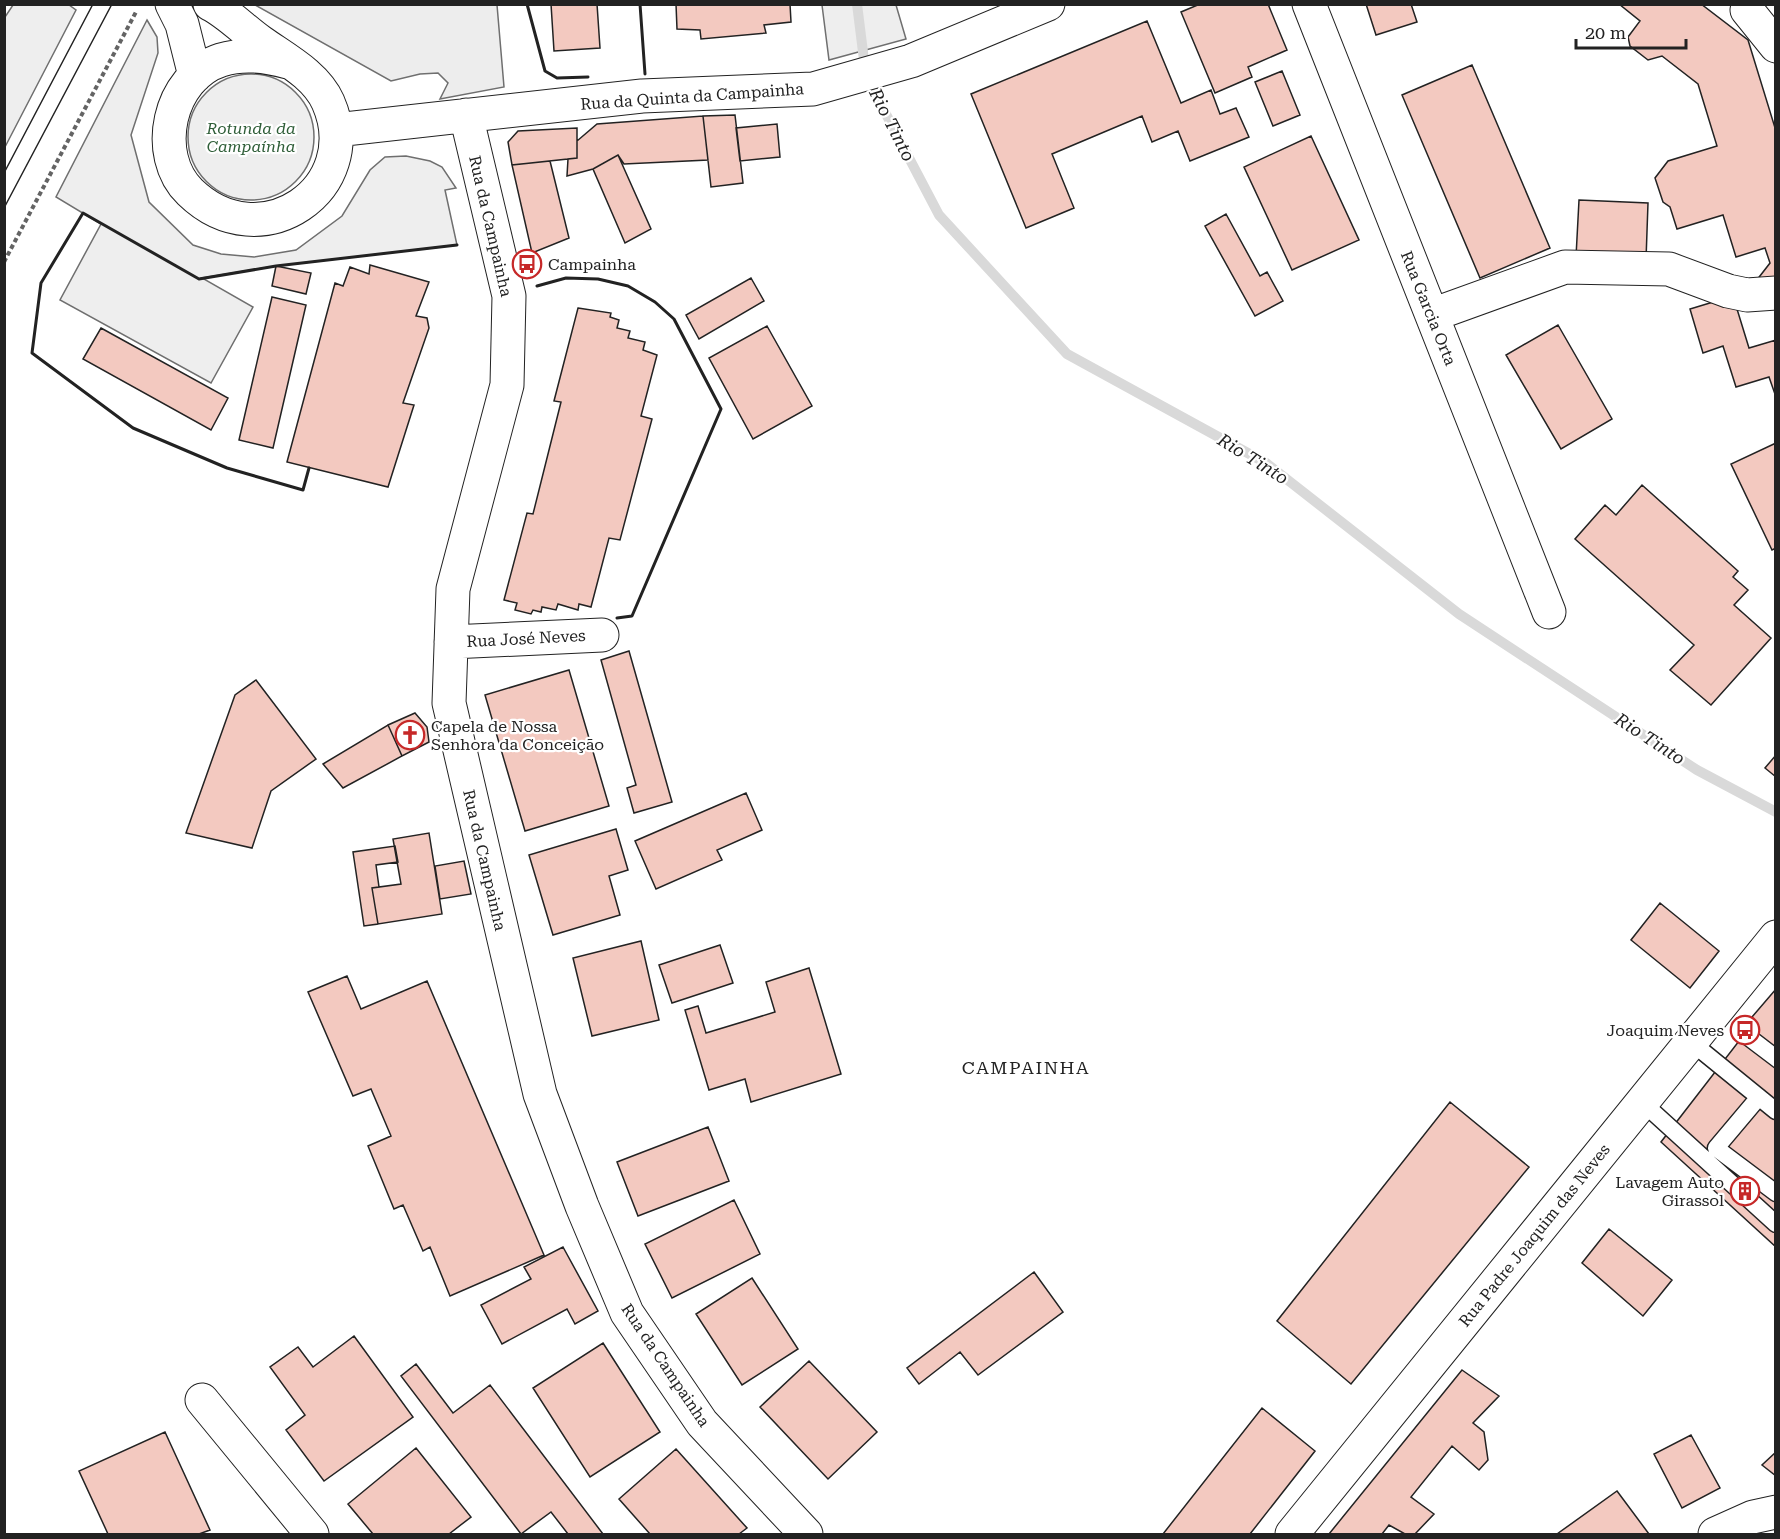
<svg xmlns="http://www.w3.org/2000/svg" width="1780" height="1539" font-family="'Roboto Serif',serif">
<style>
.green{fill:#eee;stroke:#6f6f6f;stroke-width:1.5}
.parking{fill:#ededed;stroke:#6f6f6f;stroke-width:1.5}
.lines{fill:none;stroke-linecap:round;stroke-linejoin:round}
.stream{stroke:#d9d9d9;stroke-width:10}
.building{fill:#f3c9c0;stroke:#222;stroke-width:1.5}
.lane-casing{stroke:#222;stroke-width:19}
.street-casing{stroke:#222;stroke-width:35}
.secondary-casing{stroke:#222;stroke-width:35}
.path{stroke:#646464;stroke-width:4;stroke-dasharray:4.5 3;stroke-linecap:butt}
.lane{stroke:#fff;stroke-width:16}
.street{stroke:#fff;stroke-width:33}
.secondary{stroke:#fff;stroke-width:33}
.tram{stroke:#222;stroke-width:1.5}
.wall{stroke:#222;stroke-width:3}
.labels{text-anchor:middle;stroke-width:4.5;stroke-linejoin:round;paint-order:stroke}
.street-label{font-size:16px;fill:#222;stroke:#fff}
.park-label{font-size:16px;font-style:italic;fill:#2f5e38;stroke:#fff}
.poi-label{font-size:16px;fill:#222;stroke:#fff;text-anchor:start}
.water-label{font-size:18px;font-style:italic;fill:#222;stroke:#fff}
.neighbourhood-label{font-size:18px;letter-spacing:1.5px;fill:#222;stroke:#fff}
</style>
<rect width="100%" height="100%" fill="#fff"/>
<path class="green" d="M 13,5 L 69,5 L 76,10 L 5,147 L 5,17 Z
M 822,5 L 896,5 L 906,39 L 829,60 Z
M 147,20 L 157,37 L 158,53 L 131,135 L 149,202 L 193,245 L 221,254 L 254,257 L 296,250 L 342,216 L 370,170 L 385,157 L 406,156 L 430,161 L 442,167 L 456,188 L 445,190 L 457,245 L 276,266 L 202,278 L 253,307 L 211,383 L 60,300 L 101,224 L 56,197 Z
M188 137a63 63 0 1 1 126 0a63 63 0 1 1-126 0Z"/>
<path class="parking" d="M 255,5 L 497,5 L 504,87 L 440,99 L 448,83 L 438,73 L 420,74 L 391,81 Z"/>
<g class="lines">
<path class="stream" d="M 857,4 L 866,76 L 939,215 L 1067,354 L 1266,463 L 1459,614 L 1697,770 L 1776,812"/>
</g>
<path class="building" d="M 551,4 L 597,4 L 600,48 L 554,51 Z
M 676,4 L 790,4 L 791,22 L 764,25 L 766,33 L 701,39 L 700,30 L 677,29 Z
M 1200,4 L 1268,4 L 1287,50 L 1248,67 L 1252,77 L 1215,93 L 1181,12 Z
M 1366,4 L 1411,4 L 1417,22 L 1376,35 Z
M 1619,4 L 1701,4 L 1748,40 L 1776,131 L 1776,293 L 1753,285 L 1770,263 L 1765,248 L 1736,257 L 1723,215 L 1677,229 L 1670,207 L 1663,202 L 1655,178 L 1668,161 L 1717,146 L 1698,84 L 1662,56 L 1648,60 L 1630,46 L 1628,37 L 1640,21 Z
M 1147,21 L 1181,103 L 1211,90 L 1220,114 L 1236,108 L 1249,137 L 1190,161 L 1178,131 L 1152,142 L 1142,116 L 1052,154 L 1074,208 L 1026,228 L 971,94 Z
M 1472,65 L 1550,248 L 1480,278 L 1402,95 Z
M 1282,71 L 1300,115 L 1273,126 L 1255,82 Z
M 735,115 L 743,183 L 711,187 L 703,116 Z
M 703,116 L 708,160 L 624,164 L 618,155 L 593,169 L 567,176 L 568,159 L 577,158 L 577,141 L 597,124 Z
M 777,124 L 780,157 L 740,161 L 736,128 Z
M 577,128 L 577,158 L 512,165 L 508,142 L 518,131 Z
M 1311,136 L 1359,240 L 1292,270 L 1244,167 Z
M 618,155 L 651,229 L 625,243 L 593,169 Z
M 550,161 L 569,238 L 532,253 L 512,165 Z
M 1579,200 L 1648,203 L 1646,260 L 1576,257 Z
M 1226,214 L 1260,276 L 1267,272 L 1283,301 L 1255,316 L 1205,226 Z
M 370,265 L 429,282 L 416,316 L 427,318 L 429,328 L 403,403 L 414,405 L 388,487 L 287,462 L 335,283 L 343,286 L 350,267 L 369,274 Z
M 276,266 L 311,273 L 306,294 L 272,286 Z
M 751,278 L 764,301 L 699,339 L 686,315 Z
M 1733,296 L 1749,348 L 1776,340 L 1776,397 L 1769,377 L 1736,387 L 1723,346 L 1703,353 L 1690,309 Z
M 272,297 L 306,305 L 273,448 L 239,440 Z
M 578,308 L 611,313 L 610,317 L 619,320 L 617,328 L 630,331 L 628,338 L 645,342 L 643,350 L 657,355 L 641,416 L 652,419 L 620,540 L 609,538 L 591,607 L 579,604 L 578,610 L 558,604 L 556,610 L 542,607 L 541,612 L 533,610 L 531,614 L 515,610 L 517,603 L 504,600 L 527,513 L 533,514 L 561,402 L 554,401 Z
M 1558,325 L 1612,419 L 1561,449 L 1506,355 Z
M 767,326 L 812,406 L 753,439 L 709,358 Z
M 101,328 L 228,398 L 211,430 L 83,359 Z
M 1776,443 L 1776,548 L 1772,550 L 1731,464 Z
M 1642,485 L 1738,571 L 1733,577 L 1748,590 L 1734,605 L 1771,638 L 1711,705 L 1670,670 L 1694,645 L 1575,539 L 1605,505 L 1616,515 Z
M 629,651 L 672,802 L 634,813 L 627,788 L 636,785 L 601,660 Z
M 569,670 L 609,806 L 525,831 L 485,695 Z
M 256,680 L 316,759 L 271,791 L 252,848 L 186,833 L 235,695 Z
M 415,713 L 427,727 L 429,742 L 402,756 L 388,725 Z
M 388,725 L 402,756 L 343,788 L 323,764 Z
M 1776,755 L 1776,777 L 1765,768 Z
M 746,793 L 762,830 L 717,850 L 722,860 L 656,889 L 635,841 Z
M 616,829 L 628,870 L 609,876 L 620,915 L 553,935 L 529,855 Z
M 429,833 L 442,914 L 378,924 L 372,888 L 401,884 L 393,839 Z
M 395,846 L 398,862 L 376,865 L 379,887 L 372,888 L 378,924 L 364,926 L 353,852 Z
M 464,861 L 471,894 L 440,899 L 435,866 Z
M 1660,903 L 1719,951 L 1690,988 L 1631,940 Z
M 641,941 L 659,1020 L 592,1036 L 573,958 Z
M 720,945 L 733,983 L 672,1003 L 659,965 Z
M 809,968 L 841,1074 L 751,1102 L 745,1079 L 709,1090 L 685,1010 L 698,1006 L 706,1033 L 775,1012 L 766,982 Z
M 347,976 L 361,1009 L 427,981 L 544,1255 L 450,1296 L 430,1247 L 423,1251 L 403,1205 L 394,1209 L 368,1146 L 391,1136 L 371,1089 L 353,1096 L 308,992 Z
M 1776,989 L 1776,1047 L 1746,1024 Z
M 1739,1041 L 1776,1069 L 1776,1247 L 1661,1142 Z
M 1450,1102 L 1529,1167 L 1351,1384 L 1277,1321 Z
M 708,1127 L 729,1181 L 638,1216 L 617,1162 Z
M 734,1200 L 760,1254 L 672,1298 L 645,1244 Z
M 1609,1229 L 1672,1280 L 1643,1316 L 1582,1263 Z
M 563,1247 L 598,1311 L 575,1324 L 567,1309 L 502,1344 L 481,1305 L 531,1279 L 524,1267 Z
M 1034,1272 L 1063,1312 L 978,1375 L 960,1352 L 919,1384 L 907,1368 Z
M 752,1278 L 798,1349 L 742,1385 L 696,1314 Z
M 354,1336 L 413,1417 L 324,1481 L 286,1430 L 305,1415 L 270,1367 L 298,1347 L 313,1367 Z
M 603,1343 L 660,1432 L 590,1477 L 533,1388 Z
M 809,1361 L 877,1432 L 828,1479 L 760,1407 Z
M 416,1364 L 453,1413 L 490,1385 L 603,1534 L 568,1534 L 551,1512 L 521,1534 L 401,1376 Z
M 1462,1370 L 1499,1396 L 1473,1423 L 1484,1432 L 1488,1460 L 1479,1470 L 1452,1446 L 1411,1497 L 1434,1514 L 1415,1534 L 1405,1534 L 1389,1525 L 1382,1534 L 1329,1534 Z
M 1262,1408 L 1315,1451 L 1250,1534 L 1163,1534 Z
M 165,1432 L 210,1530 L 199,1534 L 108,1534 L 79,1471 Z
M 1691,1435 L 1720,1488 L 1682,1508 L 1654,1454 Z
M 416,1448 L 471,1517 L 449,1534 L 373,1534 L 348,1504 Z
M 676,1449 L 747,1528 L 739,1534 L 650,1534 L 619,1499 Z
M 1776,1452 L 1776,1476 L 1762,1465 Z
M 1617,1491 L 1649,1534 L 1557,1534 Z"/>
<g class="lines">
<g class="lane-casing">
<path id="lane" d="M 1691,1042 L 1776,1111
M 1759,1097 L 1716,1148 L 1776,1193
M 1642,1102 L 1776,1224"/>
</g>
<g class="street-casing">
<path id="street" d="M 172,4 L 182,24 L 195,76
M 210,4 C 228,13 245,31 261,42 C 285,59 316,75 328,102 C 366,188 261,261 190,192 C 152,155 168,77 221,60 C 244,53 265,56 288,62
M 1309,4 L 1549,612
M 1747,10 L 1776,46
M 466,115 L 509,296 L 507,385 L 453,589 L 449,703 L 540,1094 L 582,1206 L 627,1313 L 702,1423 L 806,1534
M 336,130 L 642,96 L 813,89 L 911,61 L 1048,4
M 1432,315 L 1565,267 L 1669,269 L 1728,291 L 1747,295 L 1776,293
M 451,642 L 602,635
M 202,1400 L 312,1534
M 1715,1534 L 1753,1517 L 1776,1512"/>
</g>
<g class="secondary-casing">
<path id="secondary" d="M 1292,1534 L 1776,937"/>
</g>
<path class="path" d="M 4,262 L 137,10"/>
<use href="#lane" class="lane"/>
<use href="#street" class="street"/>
<use href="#secondary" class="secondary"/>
<path class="tram" d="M 4,173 L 93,4
M 4,208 L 112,4"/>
<path class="wall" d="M 527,4 L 545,71 L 557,78 L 588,77
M 640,4 L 645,74
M 537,286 L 566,278 L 598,279 L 628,286 L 655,302 L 674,319 L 721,409 L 632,616 L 617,618
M 309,468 L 303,490 L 227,468 L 133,428 L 32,353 L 41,283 L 83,213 L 199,279 L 276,266 L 457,245"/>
</g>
<defs>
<g id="bus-ring" transform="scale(1.5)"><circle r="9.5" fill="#fff" stroke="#c62828" stroke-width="1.5"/><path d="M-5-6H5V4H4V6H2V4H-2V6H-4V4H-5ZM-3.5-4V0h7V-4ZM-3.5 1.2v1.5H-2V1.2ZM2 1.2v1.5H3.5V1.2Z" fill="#c62828"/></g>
<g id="church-ring" transform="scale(1.5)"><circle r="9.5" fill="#fff" stroke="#c62828" stroke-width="1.5"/><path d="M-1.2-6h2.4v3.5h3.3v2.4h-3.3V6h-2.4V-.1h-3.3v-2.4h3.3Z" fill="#c62828"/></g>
<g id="building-ring" transform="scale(1.5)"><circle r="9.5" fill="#fff" stroke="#c62828" stroke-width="1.5"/><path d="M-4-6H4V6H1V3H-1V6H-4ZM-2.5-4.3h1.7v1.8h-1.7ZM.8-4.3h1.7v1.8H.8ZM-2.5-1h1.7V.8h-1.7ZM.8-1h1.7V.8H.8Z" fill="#c62828"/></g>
</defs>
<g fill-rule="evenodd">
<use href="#bus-ring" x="527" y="264"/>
<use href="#church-ring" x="410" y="735"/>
<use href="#bus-ring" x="1745" y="1030"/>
<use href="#building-ring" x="1745" y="1191"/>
</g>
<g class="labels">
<g class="street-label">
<text transform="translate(692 96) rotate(-4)" y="6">Rua da Quinta da Campainha</text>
<text transform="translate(491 226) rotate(77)" y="6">Rua da Campainha</text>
<text transform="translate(1429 308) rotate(68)" y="6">Rua Garcia Orta</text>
<text transform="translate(526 638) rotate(-3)" y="6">Rua José Neves</text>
<text transform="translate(485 860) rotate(77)" y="6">Rua da Campainha</text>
<text transform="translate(1534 1235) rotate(-51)" y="6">Rua Padre Joaquim das Neves</text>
<text transform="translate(666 1365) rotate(56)" y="6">Rua da Campainha</text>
</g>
<g class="park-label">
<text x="251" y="134">Rotunda da<tspan x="251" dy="18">Campaínha</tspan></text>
</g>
<g class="poi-label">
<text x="548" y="270">Campainha</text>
<text x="431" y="732">Capela de Nossa<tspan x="431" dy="18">Senhora da Conceição</tspan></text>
<text x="1724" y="1036" text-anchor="end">Joaquim Neves</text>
<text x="1724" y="1188" text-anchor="end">Lavagem Auto<tspan x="1724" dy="18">Girassol</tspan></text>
</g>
<g class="water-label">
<text transform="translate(892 125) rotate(63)" y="6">Rio Tinto</text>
<text transform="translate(1253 459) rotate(32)" y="6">Rio Tinto</text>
<text transform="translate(1650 739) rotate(33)" y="6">Rio Tinto</text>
</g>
<g class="neighbourhood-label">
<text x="1026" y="1074">CAMPAINHA</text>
</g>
</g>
<rect width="1780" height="1539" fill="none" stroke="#222222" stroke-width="12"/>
<path d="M1576 39v9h110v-9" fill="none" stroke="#222222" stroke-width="3"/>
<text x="1585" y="39" font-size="18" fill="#222222" stroke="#ffffff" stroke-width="4.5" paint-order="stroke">20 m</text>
</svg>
